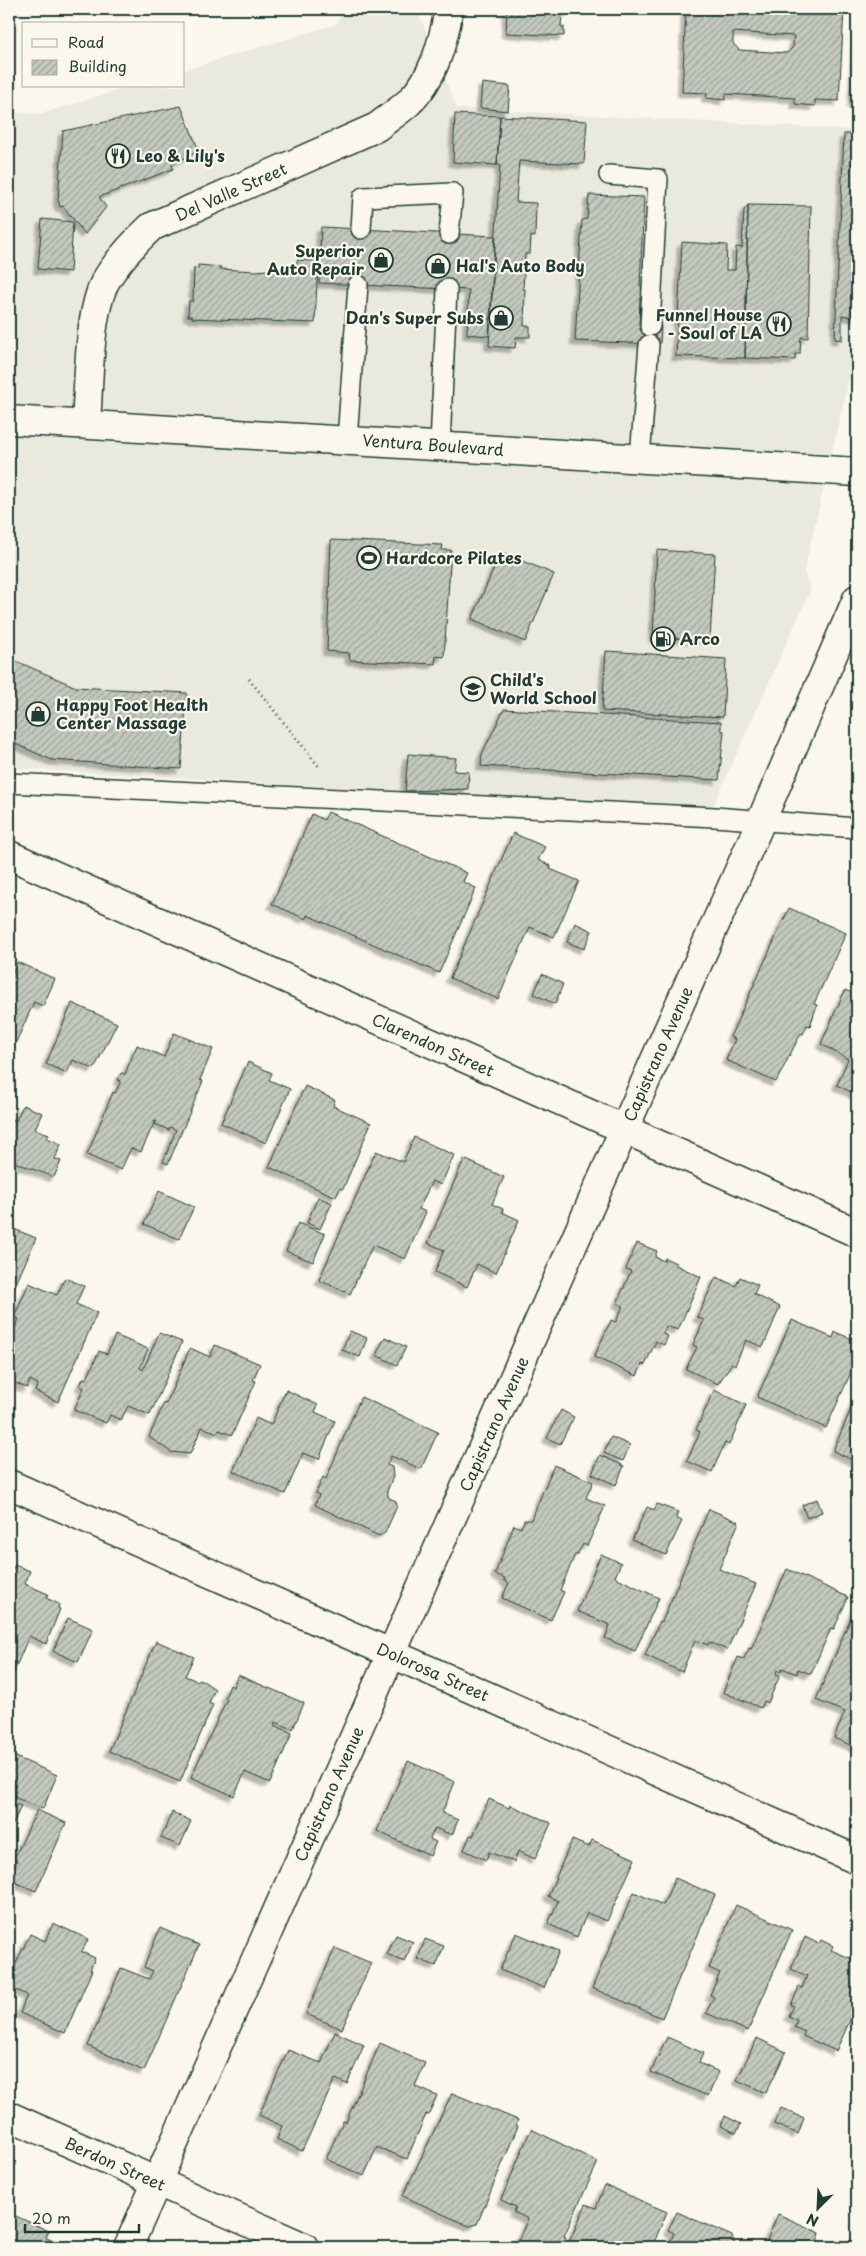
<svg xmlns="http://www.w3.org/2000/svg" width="866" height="2256" font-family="'Playpen Sans',sans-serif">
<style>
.built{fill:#eae9de}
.building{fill:url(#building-hatch);stroke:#1f3d34;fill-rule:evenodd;filter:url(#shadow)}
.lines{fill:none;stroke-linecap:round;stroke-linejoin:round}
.service-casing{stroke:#1f3d34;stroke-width:22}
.minor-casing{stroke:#1f3d34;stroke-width:31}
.secondary-casing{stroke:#1f3d34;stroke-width:31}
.path{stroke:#1f3d34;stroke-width:3;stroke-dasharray:1 4;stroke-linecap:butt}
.service{stroke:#fbf7ec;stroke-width:19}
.minor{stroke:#fbf7ec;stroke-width:28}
.secondary{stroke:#fbf7ec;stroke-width:28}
.labels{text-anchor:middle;stroke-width:4.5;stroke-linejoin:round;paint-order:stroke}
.poi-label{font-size:16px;font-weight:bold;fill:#1f3d34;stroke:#fbf7ec;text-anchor:start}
.street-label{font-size:16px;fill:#1f3d34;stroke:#fbf7ec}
</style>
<defs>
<pattern id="building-hatch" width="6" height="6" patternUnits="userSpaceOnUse" patternTransform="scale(1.25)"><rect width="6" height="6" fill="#c4c9be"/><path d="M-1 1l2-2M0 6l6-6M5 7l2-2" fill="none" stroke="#9fa49b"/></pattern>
<filter id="shadow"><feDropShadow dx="-4.5" dy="4.5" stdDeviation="1" flood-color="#0004"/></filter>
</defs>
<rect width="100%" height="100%" fill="#fbf7ec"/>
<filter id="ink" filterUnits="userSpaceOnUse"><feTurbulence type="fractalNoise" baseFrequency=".02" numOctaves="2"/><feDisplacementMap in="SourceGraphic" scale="10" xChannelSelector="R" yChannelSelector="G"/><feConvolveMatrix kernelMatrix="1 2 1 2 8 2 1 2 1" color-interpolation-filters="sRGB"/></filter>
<g filter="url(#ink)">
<path class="built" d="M 342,9 L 417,9 L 457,108 L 857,130 L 857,362 L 853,362 L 804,572 L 811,589 L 712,809 L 9,768 L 9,112 L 41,114 L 131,86 L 184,86 L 184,70 L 337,24 Z"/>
<path class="building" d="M 501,9 L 570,9 L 570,12 L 562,11 L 561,27 L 564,27 L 564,36 L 506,33 L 507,10 Z
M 686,9 L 844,9 L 839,101 L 815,100 L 815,106 L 795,104 L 795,98 L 726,94 L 725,100 L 706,98 L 707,93 L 682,92 ZM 733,32 L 794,36 L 793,47 L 787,53 L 739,50 L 733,43 Z
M 857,29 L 857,104 L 852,104 Z
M 482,83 L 510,86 L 508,111 L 480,108 Z
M 181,106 L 199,151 L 172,164 L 173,169 L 99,197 L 106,207 L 85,234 L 63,206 L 60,207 L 58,200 L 63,131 Z
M 455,114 L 500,116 L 497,165 L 453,162 Z
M 500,116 L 587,121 L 584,164 L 519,161 L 516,202 L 536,203 L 535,237 L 531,236 L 530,254 L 525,254 L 523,289 L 525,289 L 524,326 L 530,326 L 530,337 L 516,337 L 515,348 L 489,346 L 500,165 L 497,165 Z
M 856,130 L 857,318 L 842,315 L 842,340 L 835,339 L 844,134 L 855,134 Z
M 589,195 L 644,197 L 640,286 L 645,287 L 645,298 L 640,298 L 639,326 L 661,326 L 660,344 L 575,341 L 582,220 L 587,219 Z
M 748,205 L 745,358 L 676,356 L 682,242 L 727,245 L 726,270 L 735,270 L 736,247 L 742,248 L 744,210 Z
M 748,205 L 811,206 L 808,338 L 801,337 L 800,354 L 795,354 L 795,360 L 745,358 Z
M 42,219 L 73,222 L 70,272 L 38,269 Z
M 321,227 L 495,236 L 489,336 L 467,334 L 469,290 L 319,283 Z
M 297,260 L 318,261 L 315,323 L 192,318 L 192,316 L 188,316 L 189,301 L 193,301 L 194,268 L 198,269 L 198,265 L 221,267 L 220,269 L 256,271 L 269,270 L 269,266 L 297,267 Z
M 331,540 L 443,545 L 442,550 L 451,550 L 444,657 L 436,656 L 435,664 L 350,660 L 349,653 L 327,651 Z
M 657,550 L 715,554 L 710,640 L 653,637 Z
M 501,552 L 554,574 L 525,642 L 472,619 Z
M 606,651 L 726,659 L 723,717 L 602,711 Z
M 9,658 L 76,687 L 187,693 L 181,769 L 52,760 L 9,741 Z
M 504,709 L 721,722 L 721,730 L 724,731 L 719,780 L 481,766 L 482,754 Z
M 408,754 L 456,758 L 454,771 L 469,772 L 468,789 L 405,791 Z
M 328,812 L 467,873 L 463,882 L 476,888 L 439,973 L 307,915 L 306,919 L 272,904 L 312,814 L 324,820 Z
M 513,833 L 545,847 L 538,860 L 551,866 L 550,869 L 579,881 L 554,937 L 530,927 L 498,999 L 450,978 Z
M 789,908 L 846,933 L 814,1004 L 817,1005 L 810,1026 L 807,1025 L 803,1034 L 801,1033 L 776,1082 L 726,1060 L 735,1039 L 730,1037 Z
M 575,923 L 592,931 L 584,949 L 567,942 Z
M 17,962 L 55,979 L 43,1006 L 34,1002 L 9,1058 L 9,981 Z
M 542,974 L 563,984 L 555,1004 L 534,994 Z
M 845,990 L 857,995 L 857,1095 L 837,1085 L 848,1059 L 821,1044 Z
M 72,1003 L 117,1023 L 94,1069 L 73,1060 L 67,1073 L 46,1064 Z
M 174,1033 L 213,1049 L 200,1080 L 203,1081 L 168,1164 L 163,1162 L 176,1130 L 170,1127 L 169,1130 L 155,1124 L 157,1121 L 155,1121 L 141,1152 L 131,1148 L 121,1170 L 87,1155 L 113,1092 L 115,1093 L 121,1081 L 118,1080 L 121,1073 L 125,1074 L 137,1045 L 164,1057 Z
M 248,1062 L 272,1073 L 269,1080 L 290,1089 L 266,1143 L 221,1123 Z
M 305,1086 L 335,1100 L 333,1106 L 371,1123 L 343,1189 L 340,1188 L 336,1197 L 269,1167 Z
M 23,1105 L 42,1113 L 35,1129 L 49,1134 L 47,1138 L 61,1144 L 55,1159 L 61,1161 L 54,1177 L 9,1160 L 9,1121 L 10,1118 L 16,1121 Z
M 414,1137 L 454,1155 L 441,1185 L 432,1181 L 419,1209 L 426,1212 L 405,1259 L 373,1245 L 350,1294 L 319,1280 L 376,1151 L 403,1162 Z
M 464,1159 L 504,1177 L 492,1204 L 503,1209 L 502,1212 L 519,1220 L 496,1273 L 477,1264 L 467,1287 L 435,1272 L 444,1250 L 428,1243 Z
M 159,1191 L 194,1207 L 179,1239 L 144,1224 Z
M 318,1197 L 332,1203 L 320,1229 L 307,1223 Z
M 298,1223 L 325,1234 L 313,1262 L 286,1251 Z
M 9,1227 L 36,1238 L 9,1300 Z
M 637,1243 L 657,1251 L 655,1257 L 664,1261 L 665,1258 L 676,1263 L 676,1265 L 701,1277 L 678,1330 L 666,1326 L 663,1334 L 668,1336 L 664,1345 L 656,1341 L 645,1365 L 642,1364 L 637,1376 L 594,1357 L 611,1320 L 616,1322 L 623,1306 L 617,1303 L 631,1271 L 626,1269 Z
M 716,1277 L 736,1286 L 740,1277 L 758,1285 L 754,1294 L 780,1307 L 763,1347 L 746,1340 L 735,1365 L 732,1363 L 718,1384 L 686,1369 L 697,1347 L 693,1345 L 704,1320 L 697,1317 Z
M 65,1278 L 84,1286 L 76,1304 L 97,1313 L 58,1402 L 35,1391 L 38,1384 L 30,1380 L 27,1388 L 9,1380 L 9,1343 L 19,1319 L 14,1317 L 29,1283 L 57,1295 Z
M 792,1320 L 833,1338 L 835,1332 L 857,1341 L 857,1359 L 826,1428 L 757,1397 Z
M 350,1331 L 367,1338 L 360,1357 L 342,1350 Z
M 159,1333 L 182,1342 L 150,1415 L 128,1406 L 121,1420 L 110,1415 L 106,1423 L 74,1410 L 84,1388 L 80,1386 L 83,1378 L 87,1379 L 99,1351 L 107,1354 L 115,1335 L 148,1349 L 140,1368 L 143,1370 Z
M 385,1337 L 406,1347 L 397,1365 L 376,1355 Z
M 215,1345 L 260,1364 L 253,1380 L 256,1381 L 232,1435 L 219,1430 L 217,1433 L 202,1427 L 190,1454 L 171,1452 L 149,1437 L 164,1403 L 166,1404 L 190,1348 L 210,1357 Z
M 286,1390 L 318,1405 L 315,1412 L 335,1421 L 319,1459 L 303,1453 L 285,1494 L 233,1471 L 256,1418 L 271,1425 Z
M 714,1390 L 746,1405 L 729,1445 L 725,1443 L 712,1472 L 687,1461 L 700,1432 L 696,1430 Z
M 857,1395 L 857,1462 L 833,1451 Z
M 361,1397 L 438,1432 L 421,1469 L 391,1456 L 387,1465 L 392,1467 L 393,1477 L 387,1491 L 389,1498 L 396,1501 L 397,1506 L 385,1533 L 379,1536 L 315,1505 L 319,1495 L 316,1493 L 323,1477 L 326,1479 Z
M 561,1410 L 574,1417 L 560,1444 L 547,1438 Z
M 611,1437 L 630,1445 L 623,1461 L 604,1453 Z
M 600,1455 L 624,1466 L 616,1485 L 592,1474 Z
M 554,1465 L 593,1482 L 586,1498 L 605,1506 L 587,1546 L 583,1544 L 577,1555 L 575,1555 L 560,1590 L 564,1592 L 551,1620 L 502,1598 L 509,1583 L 504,1580 L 505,1578 L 495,1574 L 514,1525 L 521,1528 L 524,1520 L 531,1520 Z
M 817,1499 L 822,1512 L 807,1518 L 802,1505 Z
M 657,1504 L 678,1512 L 676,1518 L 682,1521 L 666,1555 L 632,1540 L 647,1507 L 654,1510 Z
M 709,1509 L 739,1522 L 719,1569 L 756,1584 L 727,1650 L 709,1642 L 708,1645 L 695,1640 L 682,1672 L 645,1655 L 660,1621 L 662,1622 Z
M 601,1554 L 621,1563 L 615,1577 L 659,1598 L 635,1651 L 605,1638 L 610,1625 L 577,1611 Z
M 15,1565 L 30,1571 L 25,1584 L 48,1594 L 46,1598 L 59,1604 L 58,1608 L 60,1609 L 46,1644 L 29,1636 L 12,1676 L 9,1674 L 9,1575 Z
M 787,1569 L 848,1597 L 834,1629 L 831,1628 L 811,1674 L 798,1669 L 797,1674 L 782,1668 L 781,1672 L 777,1670 L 776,1674 L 780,1675 L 768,1703 L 764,1701 L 761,1708 L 723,1692 L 738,1657 L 744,1659 L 749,1648 L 751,1649 Z
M 857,1603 L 857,1748 L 834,1738 L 845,1712 L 816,1700 Z
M 68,1618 L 93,1629 L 78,1662 L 53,1651 Z
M 156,1641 L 194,1657 L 185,1676 L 197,1681 L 200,1679 L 215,1689 L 209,1703 L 213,1705 L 180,1782 L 109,1751 Z
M 238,1675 L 304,1703 L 293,1729 L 275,1722 L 274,1725 L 292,1733 L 270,1783 L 245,1772 L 234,1796 L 191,1777 L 227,1699 L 225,1698 L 230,1685 L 233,1687 Z
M 9,1754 L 57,1775 L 43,1809 L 9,1795 Z
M 408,1761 L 455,1782 L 442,1813 L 458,1820 L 452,1835 L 435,1828 L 430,1839 L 436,1842 L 430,1856 L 377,1831 Z
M 489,1799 L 509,1808 L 510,1805 L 551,1823 L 535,1859 L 518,1851 L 514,1862 L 489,1852 L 486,1860 L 464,1850 L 470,1835 L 473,1836 Z
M 9,1802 L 21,1806 L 12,1826 L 9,1825 Z
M 37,1810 L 66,1823 L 36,1891 L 9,1880 L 17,1860 L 14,1859 Z
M 172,1812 L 191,1821 L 180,1846 L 161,1838 Z
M 572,1840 L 589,1847 L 592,1840 L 635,1859 L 607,1921 L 587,1913 L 577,1937 L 548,1924 L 558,1901 L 548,1896 Z
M 675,1878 L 715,1895 L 662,2018 L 592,1988 L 634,1892 L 663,1905 Z
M 736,1905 L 792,1930 L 748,2031 L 706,2013 L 714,1997 L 710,1995 L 720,1973 L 709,1968 Z
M 53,1923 L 88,1939 L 82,1952 L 95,1958 L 90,1970 L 92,1970 L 65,2033 L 20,2013 L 27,1995 L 9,1987 L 9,1978 L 30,1934 L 45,1941 Z
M 160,1928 L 199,1945 L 144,2071 L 88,2046 L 121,1968 L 149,1979 L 153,1971 L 144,1967 Z
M 516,1933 L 559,1951 L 544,1988 L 500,1970 Z
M 396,1935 L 413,1942 L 404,1962 L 387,1954 Z
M 805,1937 L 819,1944 L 821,1940 L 833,1946 L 831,1950 L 857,1961 L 857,2005 L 836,2051 L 803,2036 L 805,2032 L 794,2027 L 797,2020 L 789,2016 L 794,2006 L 791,2005 L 799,1987 L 802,1988 L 807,1976 L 791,1969 Z
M 425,1939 L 444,1946 L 436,1966 L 418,1959 Z
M 335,1948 L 371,1963 L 342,2029 L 306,2014 Z
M 335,2032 L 364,2045 L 347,2084 L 335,2079 L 302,2151 L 277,2139 L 282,2126 L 259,2115 L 288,2050 L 321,2063 Z
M 667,2037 L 703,2053 L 699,2063 L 719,2072 L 708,2096 L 651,2072 Z
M 757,2038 L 786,2052 L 766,2093 L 737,2080 Z
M 380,2043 L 425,2063 L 415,2086 L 437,2096 L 428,2115 L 426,2114 L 407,2159 L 377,2147 L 364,2176 L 326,2159 L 343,2121 L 346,2122 Z
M 452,2093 L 518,2120 L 516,2125 L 518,2126 L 477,2224 L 469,2226 L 403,2196 Z
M 781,2108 L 804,2118 L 798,2134 L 774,2124 Z
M 725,2116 L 741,2124 L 736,2133 L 721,2126 Z
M 531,2129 L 598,2162 L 564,2236 L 566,2237 L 561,2247 L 527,2247 L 517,2243 L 528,2219 L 514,2212 L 516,2207 L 501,2200 Z
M 605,2185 L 667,2212 L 652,2247 L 567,2247 L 586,2204 L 596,2208 Z
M 677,2212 L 732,2236 L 736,2247 L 668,2247 L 674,2233 L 668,2230 Z
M 9,2213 L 49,2231 L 46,2238 L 57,2242 L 55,2247 L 9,2247 Z
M 778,2214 L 820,2233 L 815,2247 L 764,2247 Z"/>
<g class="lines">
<g class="service-casing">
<path id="service" d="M 609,175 L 658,179 L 650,326
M 361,229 L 363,197 L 453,193 L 449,234
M 347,440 L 358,285
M 440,445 L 447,289
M 640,457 L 649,345
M 9,783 L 715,817 L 857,828"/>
</g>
<g class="minor-casing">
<path id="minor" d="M 86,424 C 89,385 88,313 106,280 C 118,260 134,243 151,227 L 377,127 C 387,119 398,112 408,103 C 434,79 443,42 449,9
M 9,855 L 857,1233
M 9,1484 L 857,1860
M 9,2116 L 304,2247
M 128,2247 L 761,821 L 857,599"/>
</g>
<g class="secondary-casing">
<path id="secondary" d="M 9,420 L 857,472"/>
</g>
<path class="path" d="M 249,679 L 320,768"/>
<use href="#service" class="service"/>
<use href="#minor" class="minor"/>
<use href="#secondary" class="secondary"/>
</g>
</g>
<defs>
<g id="restaurant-ring" transform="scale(1.25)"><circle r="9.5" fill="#fbf7ec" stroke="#1f3d34" stroke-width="1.5"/><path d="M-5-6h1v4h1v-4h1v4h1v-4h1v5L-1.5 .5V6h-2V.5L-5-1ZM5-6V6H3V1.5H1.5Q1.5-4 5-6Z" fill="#1f3d34"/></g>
<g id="shop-ring" transform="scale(1.25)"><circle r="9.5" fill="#fbf7ec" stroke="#1f3d34" stroke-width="1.5"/><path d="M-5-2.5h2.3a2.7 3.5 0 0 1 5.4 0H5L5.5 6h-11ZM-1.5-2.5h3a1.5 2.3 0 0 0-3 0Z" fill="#1f3d34"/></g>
<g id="stadium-ring" transform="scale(1.25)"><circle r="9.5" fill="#fbf7ec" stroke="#1f3d34" stroke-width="1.5"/><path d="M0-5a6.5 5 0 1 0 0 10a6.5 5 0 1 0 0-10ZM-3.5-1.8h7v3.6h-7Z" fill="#1f3d34"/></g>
<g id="fuel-ring" transform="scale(1.25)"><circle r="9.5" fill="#fbf7ec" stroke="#1f3d34" stroke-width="1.5"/><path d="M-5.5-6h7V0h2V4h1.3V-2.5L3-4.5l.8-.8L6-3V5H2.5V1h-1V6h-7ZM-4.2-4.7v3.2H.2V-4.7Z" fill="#1f3d34"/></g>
<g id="school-ring" transform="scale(1.25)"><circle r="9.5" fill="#fbf7ec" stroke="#1f3d34" stroke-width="1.5"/><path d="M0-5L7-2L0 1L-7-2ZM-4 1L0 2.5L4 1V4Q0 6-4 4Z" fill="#1f3d34"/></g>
</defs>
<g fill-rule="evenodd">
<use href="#restaurant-ring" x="118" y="156"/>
<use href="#shop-ring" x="381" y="260"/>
<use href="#shop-ring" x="438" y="266"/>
<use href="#shop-ring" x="501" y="318"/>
<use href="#restaurant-ring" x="779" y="324"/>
<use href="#stadium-ring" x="369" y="558"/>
<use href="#fuel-ring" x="663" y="639"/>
<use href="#school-ring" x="473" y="689"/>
<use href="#shop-ring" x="38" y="714"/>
</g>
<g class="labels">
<g class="poi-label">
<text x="136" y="162">Leo &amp; Lily's</text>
<text x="364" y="257" text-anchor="end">Superior<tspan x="364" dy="18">Auto Repair</tspan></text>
<text x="456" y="272">Hal's Auto Body</text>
<text x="762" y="321" text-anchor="end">Funnel House<tspan x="762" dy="18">- Soul of LA</tspan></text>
<text x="484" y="324" text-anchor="end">Dan's Super Subs</text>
<text x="386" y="564">Hardcore Pilates</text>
<text x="680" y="645">Arco</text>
<text x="490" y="686">Child's<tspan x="490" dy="18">World School</tspan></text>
<text x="56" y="711">Happy Foot Health<tspan x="56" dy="18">Center Massage</tspan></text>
</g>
<g class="street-label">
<text transform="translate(231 192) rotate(-24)" y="6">Del Valle Street</text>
<text transform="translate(433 445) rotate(4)" y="6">Ventura Boulevard</text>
<text transform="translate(433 1045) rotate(24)" y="6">Clarendon Street</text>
<text transform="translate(658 1054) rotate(-66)" y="6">Capistrano Avenue</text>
<text transform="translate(494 1424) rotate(-66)" y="6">Capistrano Avenue</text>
<text transform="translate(433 1672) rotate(24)" y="6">Dolorosa Street</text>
<text transform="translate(329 1794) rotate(-66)" y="6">Capistrano Avenue</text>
<text transform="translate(115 2164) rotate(24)" y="6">Berdon Street</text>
</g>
</g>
<rect width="866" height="2256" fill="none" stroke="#fbf7ec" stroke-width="30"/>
<rect x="15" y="15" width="836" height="2226" fill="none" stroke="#1f3d34" stroke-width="2" filter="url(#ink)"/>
<rect x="22" y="22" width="162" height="65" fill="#fbf7ec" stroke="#a3ada2"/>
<rect x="32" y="39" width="25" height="8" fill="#fbf7ec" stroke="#a3ada2"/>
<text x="68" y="48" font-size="15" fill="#1f3d34">Road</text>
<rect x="32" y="60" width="25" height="15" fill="url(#building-hatch)" stroke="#a3ada2"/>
<text x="68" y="72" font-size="15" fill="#1f3d34">Building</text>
<g transform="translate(818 2208) rotate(204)" stroke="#fbf7ec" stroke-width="4" paint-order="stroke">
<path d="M0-4L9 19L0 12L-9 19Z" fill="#1f3d34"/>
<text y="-8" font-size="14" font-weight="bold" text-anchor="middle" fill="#1f3d34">N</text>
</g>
<path d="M25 2224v8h114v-8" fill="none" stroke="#1f3d34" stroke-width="2.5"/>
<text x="32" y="2224" font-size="15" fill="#1f3d34" stroke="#fbf7ec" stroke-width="4" paint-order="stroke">20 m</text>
</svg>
